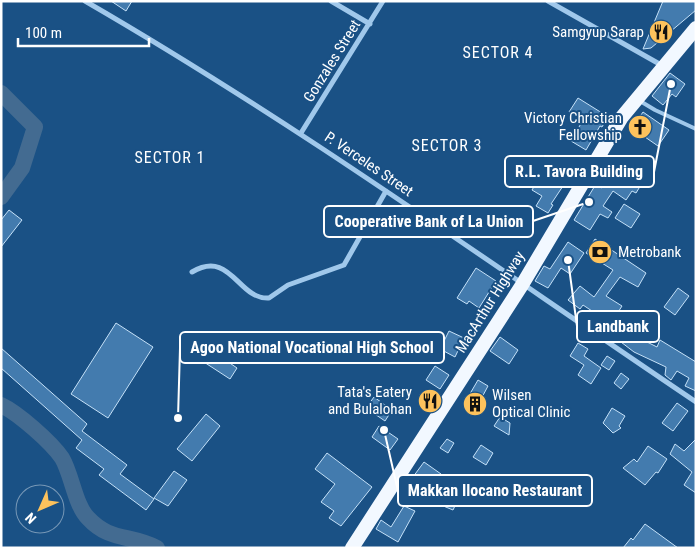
<svg xmlns="http://www.w3.org/2000/svg" width="697" height="549" font-family="'Roboto Condensed',sans-serif">
<style>
.lines{fill:none;stroke-linecap:round;stroke-linejoin:round}
.river{stroke:#436b91;stroke-width:16}
.building{fill:#437bae;stroke:#c5e1f8}
.service{stroke:#a0c8eb;stroke-width:4}
.minor{stroke:#a0c8eb;stroke-width:5}
.trunk{stroke:#f2f8ff;stroke-width:14}
.labels{text-anchor:middle;stroke-width:4;stroke-linejoin:round;paint-order:stroke}
.poi-label{font-size:15px;fill:#fff;stroke:#1a5185;text-anchor:end}
.street-label{font-size:15px;fill:#fff;stroke:#1a5185}
.neighbourhood-label{font-size:16px;letter-spacing:1px;fill:#fff;stroke:#1a5185}
.leader{fill:none;stroke:#fff;stroke-width:2}
.callout-dot{fill:#fff;stroke:#1a5185;stroke-width:2}
.callout{fill:#1a5185;stroke:#fff;stroke-width:2}
.callout-label{font-size:16px;text-anchor:middle;font-weight:bold;fill:#fff}
</style>
<rect width="100%" height="100%" fill="#1a5185"/>
<g class="lines">
<path class="river" d="M 1,93 L 35,127 L 22,168 L 1,197
M 1,405 C 18,413 51,442 62,458 C 72,475 75,505 88,518 C 110,542 131,534 157,548"/>
</g>
<path class="building" d="M 111,1 L 132,1 L 126,11 Z
M 663,1 L 696,1 L 696,10 L 651,48 L 643,49 Z
M 670,73 L 685,84 L 676,97 L 672,94 L 663,105 L 652,96 Z
M 578,98 L 602,113 L 600,116 L 606,120 L 602,127 L 600,126 L 586,150 L 571,141 L 583,120 L 569,112 Z
M 643,112 L 669,130 L 658,146 L 632,128 Z
M 618,162 L 644,180 L 636,193 L 632,191 L 626,200 L 613,191 L 603,206 L 612,212 L 608,218 L 600,214 L 590,230 L 574,220 L 596,184 L 602,188 Z
M 552,167 L 569,177 L 551,204 L 553,205 L 548,213 L 536,206 L 542,196 L 532,190 L 541,175 L 545,178 Z
M 624,204 L 640,214 L 631,228 L 615,218 Z
M 9,210 L 22,220 L 1,247 L 1,220 Z
M 595,239 L 646,273 L 638,287 L 620,277 L 606,296 L 622,306 L 615,317 L 643,340 L 657,347 L 660,340 L 696,362 L 696,391 L 685,386 L 689,378 L 677,371 L 671,380 L 665,375 L 666,367 L 634,352 L 617,339 L 620,335 L 598,315 L 583,305 L 580,309 L 568,300 L 580,286 L 594,297 L 613,270 L 586,253 Z
M 568,242 L 584,253 L 570,274 L 561,268 L 548,288 L 535,281 L 544,266 L 550,269 Z
M 476,268 L 496,281 L 479,308 L 469,301 L 467,304 L 457,298 Z
M 678,288 L 689,296 L 675,315 L 664,307 Z
M 116,323 L 153,347 L 108,418 L 71,394 Z
M 449,331 L 464,338 L 455,357 L 440,349 Z
M 500,337 L 518,350 L 509,364 L 490,351 Z
M 198,341 L 237,368 L 230,379 L 190,353 Z
M 578,343 L 588,349 L 584,356 L 601,368 L 591,384 L 578,375 L 584,365 L 570,356 Z
M 1,348 L 87,424 L 82,431 L 127,465 L 120,474 L 154,499 L 146,510 L 99,475 L 104,469 L 76,448 L 82,440 L 1,368 Z
M 607,356 L 615,361 L 609,370 L 601,365 Z
M 435,366 L 449,375 L 440,389 L 426,380 Z
M 621,373 L 629,379 L 621,389 L 614,383 Z
M 478,380 L 488,386 L 480,401 L 486,405 L 480,414 L 464,404 Z
M 374,397 L 392,410 L 385,421 L 366,408 Z
M 677,403 L 688,411 L 673,431 L 662,423 Z
M 612,408 L 625,416 L 619,426 L 621,428 L 613,433 L 603,423 Z
M 206,414 L 220,426 L 192,461 L 177,449 Z
M 500,417 L 510,423 L 509,435 L 494,426 Z
M 379,426 L 398,439 L 390,450 L 372,437 Z
M 447,439 L 454,443 L 448,453 L 440,448 Z
M 696,439 L 696,493 L 684,485 L 692,472 L 670,454 L 675,444 L 684,451 Z
M 481,445 L 493,453 L 486,465 L 473,457 Z
M 648,446 L 667,459 L 658,473 L 656,472 L 645,485 L 623,468 L 634,459 L 637,462 Z
M 327,453 L 372,487 L 341,526 L 329,518 L 334,511 L 321,502 L 335,484 L 315,469 Z
M 424,462 L 441,474 L 427,494 L 410,481 Z
M 174,471 L 187,480 L 168,506 L 154,498 Z
M 444,485 L 461,493 L 453,510 L 436,503 Z
M 404,506 L 415,511 L 398,542 L 376,529 L 381,520 L 391,527 Z
M 645,524 L 678,548 L 623,548 L 631,538 L 633,540 Z"/>
<g class="lines">
<path class="service" d="M 640,101 L 655,110 L 696,129"/>
<path class="minor" d="M 85,1 C 296,123 494,266 696,402
M 331,1 L 370,24
M 548,1 L 663,66
M 301,133 L 383,1
M 192,272 C 231,249 238,300 269,298 L 288,285 L 344,265 L 386,191"/>
<path class="trunk" d="M 352,548 L 522,285 L 622,117 L 696,28"/>
</g>
<defs>
<g id="restaurant-disc" transform="scale(1.25)"><circle r="9.5" fill="#fdc25c" stroke="#1a5185"/><path d="M-5-6h1v4h1v-4h1v4h1v-4h1v5L-1.5 .5V6h-2V.5L-5-1ZM5-6V6H3V1.5H1.5Q1.5-4 5-6Z" fill="#111"/></g>
<g id="church-disc" transform="scale(1.25)"><circle r="9.5" fill="#fdc25c" stroke="#1a5185"/><path d="M-1.2-6h2.4v3.5h3.3v2.4h-3.3V6h-2.4V-.1h-3.3v-2.4h3.3Z" fill="#111"/></g>
<g id="bank-disc" transform="scale(1.25)"><circle r="9.5" fill="#fdc25c" stroke="#1a5185"/><path d="M-6-4H6V4H-6ZM0-2.3a2.3 2.3 0 1 0 0 4.6a2.3 2.3 0 1 0 0-4.6Z" fill="#111"/></g>
<g id="building-disc" transform="scale(1.25)"><circle r="9.5" fill="#fdc25c" stroke="#1a5185"/><path d="M-4-6H4V6H1V3H-1V6H-4ZM-2.5-4.3h1.7v1.8h-1.7ZM.8-4.3h1.7v1.8H.8ZM-2.5-1h1.7V.8h-1.7ZM.8-1h1.7V.8H.8Z" fill="#111"/></g>
</defs>
<g fill-rule="evenodd">
<use href="#restaurant-disc" x="661" y="32"/>
<use href="#church-disc" x="640" y="127"/>
<use href="#bank-disc" x="600" y="252"/>
<use href="#restaurant-disc" x="430" y="401"/>
<use href="#building-disc" x="475" y="404"/>
</g>
<g class="labels">
<g class="poi-label">
<text x="644" y="37">Samgyup Sarap</text>
<text x="622" y="123">Victory Christian<tspan x="622" dy="17">Fellowship</tspan></text>
<text x="618" y="257" text-anchor="start">Metrobank</text>
<text x="412" y="397">Tata's Eatery<tspan x="412" dy="17">and Bulalohan</tspan></text>
<text x="492" y="400" text-anchor="start">Wilsen<tspan x="492" dy="17">Optical Clinic</tspan></text>
</g>
<g class="street-label">
<text transform="translate(332 61) rotate(-58)" y="5">Gonzales Street</text>
<text transform="translate(369 164) rotate(34)" y="5">P. Verceles Street</text>
<text transform="translate(490 302) rotate(-58)" y="5">MacArthur Highway</text>
</g>
<g class="neighbourhood-label">
<text x="498" y="58">SECTOR 4</text>
<text x="447" y="151">SECTOR 3</text>
<text x="170" y="163">SECTOR 1</text>
</g>
</g>
<path class="leader" d="M671 84L654 172M589 202L533 221M568 260L577 326M178 418L180 348M384 430L398 491"/>
<g class="callout-dot">
<circle cx="671" cy="84" r="5"/>
<circle cx="589" cy="202" r="5"/>
<circle cx="568" cy="260" r="5"/>
<circle cx="178" cy="418" r="5"/>
<circle cx="384" cy="430" r="5"/>
</g>
<g class="callout">
<rect x="505" y="156" width="149" height="31" rx="5"/>
<rect x="324" y="206" width="209" height="31" rx="5"/>
<rect x="577" y="311" width="82" height="31" rx="5"/>
<rect x="180" y="332" width="264" height="31" rx="5"/>
<rect x="398" y="475" width="194" height="31" rx="5"/>
</g>
<g class="callout-label">
<text x="579" y="177">R.L. Tavora Building</text>
<text x="429" y="227">Cooperative Bank of La Union</text>
<text x="618" y="332">Landbank</text>
<text x="312" y="353">Agoo National Vocational High School</text>
<text x="495" y="496">Makkan Ilocano Restaurant</text>
</g>
<rect width="697" height="549" fill="none" stroke="#ffffff" stroke-width="5"/>
<g transform="translate(40 509) rotate(225)"><circle r="24" fill="#1a5185" stroke="#7697b6"/>
<path d="M0-4L9 19L0 12L-9 19Z" fill="#fdc25c"/>
<text y="-8" font-size="14" font-weight="bold" text-anchor="middle" fill="#ffffff">N</text>
</g>
<path d="M18 38v8h131v-8" fill="none" stroke="#ffffff" stroke-width="2.5"/>
<text x="25" y="38" font-size="15" fill="#ffffff" stroke="#1a5185" stroke-width="4" paint-order="stroke">100 m</text>
</svg>
